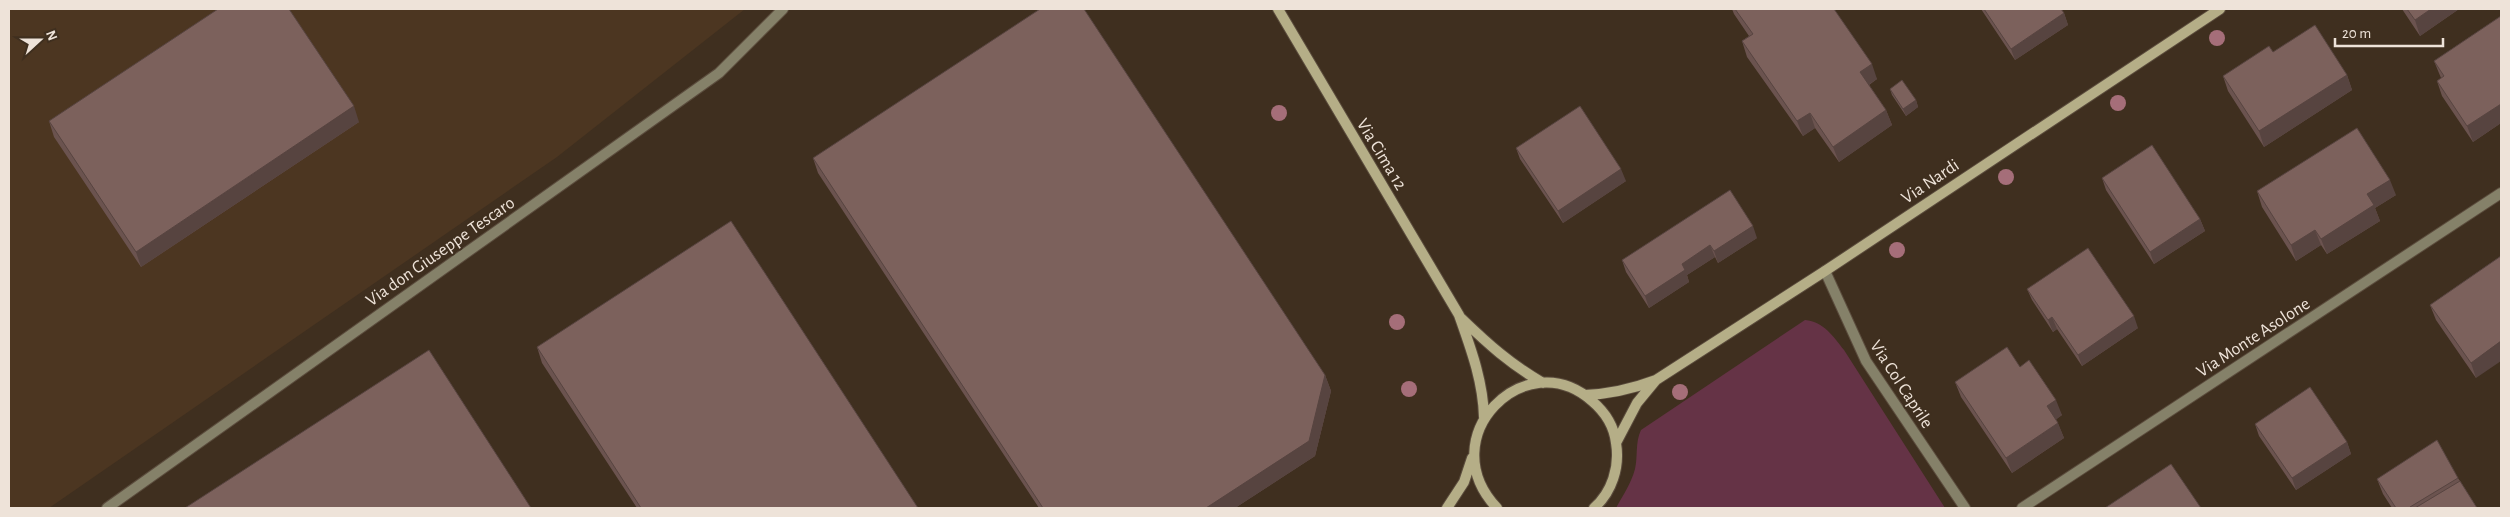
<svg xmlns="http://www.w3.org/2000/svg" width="2510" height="517" font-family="'Alegreya Sans',sans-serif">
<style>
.built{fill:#4c3621}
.green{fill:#653346}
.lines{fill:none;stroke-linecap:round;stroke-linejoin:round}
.street-casing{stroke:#5b4c3d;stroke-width:12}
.secondary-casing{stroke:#5b4c3d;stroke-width:12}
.street{stroke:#858169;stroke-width:10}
.secondary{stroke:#b5ae87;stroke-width:10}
.tree{fill:#a56e79}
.wall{fill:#6b534f}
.shaded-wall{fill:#574440}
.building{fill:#7c615c;stroke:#574440}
.labels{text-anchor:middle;stroke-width:4;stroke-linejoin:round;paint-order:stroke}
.street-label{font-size:18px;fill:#eee3d9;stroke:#3f2f1f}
</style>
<rect width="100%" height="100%" fill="#3f2f1f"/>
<path class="built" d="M 9,9 L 745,9 L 557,157 L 49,508 L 9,508 Z"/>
<path class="green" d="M 1805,320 C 1824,322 1833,336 1844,350 L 1945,508 L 1616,508 C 1623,495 1631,484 1635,469 C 1638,457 1635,442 1641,430 Z"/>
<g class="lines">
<g class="street-casing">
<path id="street" d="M 1825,271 L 1866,361 L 1965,508
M 107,508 L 719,73 L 783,9
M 2022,508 L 2501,193"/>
</g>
<g class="secondary-casing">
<path id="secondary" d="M 1278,9 L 1459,315 C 1471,349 1483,381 1484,417
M 1461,318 C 1488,344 1510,364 1543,383
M 1585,395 C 1611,394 1632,389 1656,380 L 1825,271 L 2220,9
M 1616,443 L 1637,403 L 1656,380
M 1447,508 L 1464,482 L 1472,458
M 1497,508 C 1430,437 1526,342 1592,401 C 1605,412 1614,426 1616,443 C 1620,467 1612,492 1594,508"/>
</g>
<use href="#street" class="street"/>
<use href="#secondary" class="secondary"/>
</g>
<g class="tree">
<circle cx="2217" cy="38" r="8"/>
<circle cx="2118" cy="103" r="8"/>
<circle cx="1279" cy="113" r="8"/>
<circle cx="2006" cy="177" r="8"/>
<circle cx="1897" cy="250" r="8"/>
<circle cx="1397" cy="322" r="8"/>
<circle cx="1409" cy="389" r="8"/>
<circle cx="1680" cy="392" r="8"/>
</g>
<path class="wall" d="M 1732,9 L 1834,9 L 1877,79 L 1869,85 L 1886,110 L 1892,125 L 1839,162 L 1815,128 L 1803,136 L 1747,57 L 1742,41 L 1749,36 L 1734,14 Z
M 1981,9 L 2061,9 L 2064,13 L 2068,25 L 2015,60 Z
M 2402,9 L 2459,9 L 2420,36 Z
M 2501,16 L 2501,123 L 2473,142 L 2442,96 L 2437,81 L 2441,78 L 2434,61 Z
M 2273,52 L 2347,75 L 2352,90 L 2264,147 L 2228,91 L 2223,76 Z
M 1890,89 L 1916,100 L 1918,107 L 1906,116 L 1892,95 Z
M 49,121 L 359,122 L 141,267 L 54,137 Z
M 1516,148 L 1626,181 L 1563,223 L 1520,159 Z
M 813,158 L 1325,375 L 1331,391 L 1315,456 L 1235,508 L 1039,508 L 818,173 Z
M 2102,178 L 2200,219 L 2205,231 L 2154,264 L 2106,190 Z
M 2257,191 L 2396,195 L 2375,208 L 2380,221 L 2327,254 L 2321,245 L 2296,261 L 2262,207 Z
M 1757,238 L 1718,263 L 1715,257 L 1687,275 L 1689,282 L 1649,308 L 1626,272 L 1622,260 Z
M 2501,256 L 2476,378 L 2436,320 L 2430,305 Z
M 2027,289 L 2138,328 L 2082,366 L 2057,329 L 2053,332 L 2032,300 Z
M 537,347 L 918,508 L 637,508 L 542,363 Z
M 2020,367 L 2062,415 L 2056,419 L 2064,438 L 2012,473 L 1961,397 L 1955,382 Z
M 2255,424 L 2347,442 L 2351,454 L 2296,490 L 2259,436 Z
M 2458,478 L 2460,481 L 2477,508 L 2392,508 L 2383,494 L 2377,479 Z"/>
<path class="shaded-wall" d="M 2431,9 L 2459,9 L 2420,36 L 2415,20 Z
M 2064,13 L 2068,25 L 2015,60 L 2011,49 Z
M 1872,64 L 1877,79 L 1865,87 L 1860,72 Z
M 2347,75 L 2352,90 L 2264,147 L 2259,131 Z
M 1916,100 L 1918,107 L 1906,116 L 1903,109 Z
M 2501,104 L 2501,123 L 2473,142 L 2467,126 Z
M 354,106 L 359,122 L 141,267 L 136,252 Z
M 1886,110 L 1892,125 L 1839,162 L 1833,147 Z
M 1810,113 L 1815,128 L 1803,136 L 1797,121 Z
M 1621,169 L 1626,181 L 1563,223 L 1558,211 Z
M 2390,180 L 2396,195 L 2375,208 L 2380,221 L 2327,254 L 2321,239 L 2367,194 Z
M 2200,219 L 2205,231 L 2154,264 L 2150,252 Z
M 1753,226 L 1757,238 L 1718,263 L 1714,251 Z
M 2315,230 L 2321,245 L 2296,261 L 2291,245 Z
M 1710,245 L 1715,257 L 1687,275 L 1689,282 L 1649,308 L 1645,296 L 1682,264 Z
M 2134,316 L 2138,328 L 2082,366 L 2078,355 Z
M 2052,317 L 2057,329 L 2053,332 L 2048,320 Z
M 2501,341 L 2501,361 L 2476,378 L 2471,363 Z
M 1325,375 L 1331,391 L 1315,456 L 1235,508 L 1206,508 Z
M 2056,400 L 2062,415 L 2053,422 L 2047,406 Z
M 2058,423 L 2064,438 L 2012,473 L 2006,458 Z
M 2347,442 L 2351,454 L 2296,490 L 2292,478 Z"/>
<path class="building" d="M 218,9 L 289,9 L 354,106 L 136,252 L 49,121 Z
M 1040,9 L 1084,9 L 1325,375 L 1309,441 L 1206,508 L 1043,508 L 813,158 Z
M 1735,9 L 1834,9 L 1872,64 L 1860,72 L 1886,110 L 1833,147 L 1810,113 L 1797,121 L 1742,41 L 1753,34 Z
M 1984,9 L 2061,9 L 2064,13 L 2011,49 Z
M 2407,9 L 2431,9 L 2415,20 Z
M 2501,16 L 2501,104 L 2467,126 L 2437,81 L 2444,76 L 2434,61 Z
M 2315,25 L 2347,75 L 2259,131 L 2223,76 L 2269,46 L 2273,52 Z
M 1902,80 L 1916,100 L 1903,109 L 1890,89 Z
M 1580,106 L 1621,169 L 1558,211 L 1516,148 Z
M 2357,128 L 2390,180 L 2367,194 L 2374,205 L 2321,239 L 2315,230 L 2291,245 L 2257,191 Z
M 2152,145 L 2200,219 L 2150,252 L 2102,178 Z
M 1730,190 L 1753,226 L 1714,251 L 1710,245 L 1682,264 L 1685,270 L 1645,296 L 1622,260 Z
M 731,221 L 918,508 L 641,508 L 537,347 Z
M 2088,248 L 2134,316 L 2078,355 L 2052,317 L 2048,320 L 2027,289 Z
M 2501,256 L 2501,341 L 2471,363 L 2430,305 Z
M 2007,347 L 2020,367 L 2029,360 L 2056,400 L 2047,406 L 2058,423 L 2006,458 L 1955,382 Z
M 429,350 L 531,508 L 185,508 Z
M 2310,387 L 2347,442 L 2292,478 L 2255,424 Z
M 2437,440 L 2458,478 L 2410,507 L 2411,508 L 2396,508 L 2377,479 Z
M 2171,464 L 2201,508 L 2105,508 Z
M 2460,481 L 2477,508 L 2415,508 Z"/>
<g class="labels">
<g class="street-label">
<text transform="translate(1382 154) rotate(59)" y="6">Via Cima 12</text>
<text transform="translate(1930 181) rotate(-34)" y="6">Via Nardi</text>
<text transform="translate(440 251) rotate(-35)" y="6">Via don Giuseppe Tescaro</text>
<text transform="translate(2253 337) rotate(-33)" y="6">Via Monte Asolone</text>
<text transform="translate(1902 384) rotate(57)" y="6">Via Col Caprile</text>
</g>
</g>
<rect width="2510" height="517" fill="none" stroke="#eee3d9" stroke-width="20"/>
<g transform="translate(40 40) rotate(69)" stroke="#3f2f1f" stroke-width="4" paint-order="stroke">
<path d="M0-4L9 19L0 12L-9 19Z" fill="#eee3d9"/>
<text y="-8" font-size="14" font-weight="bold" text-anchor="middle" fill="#eee3d9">N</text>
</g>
<path d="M2335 38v8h108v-8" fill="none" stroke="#eee3d9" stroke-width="2.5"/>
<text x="2342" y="38" font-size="15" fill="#eee3d9" stroke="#3f2f1f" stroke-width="4" paint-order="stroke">20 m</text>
</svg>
